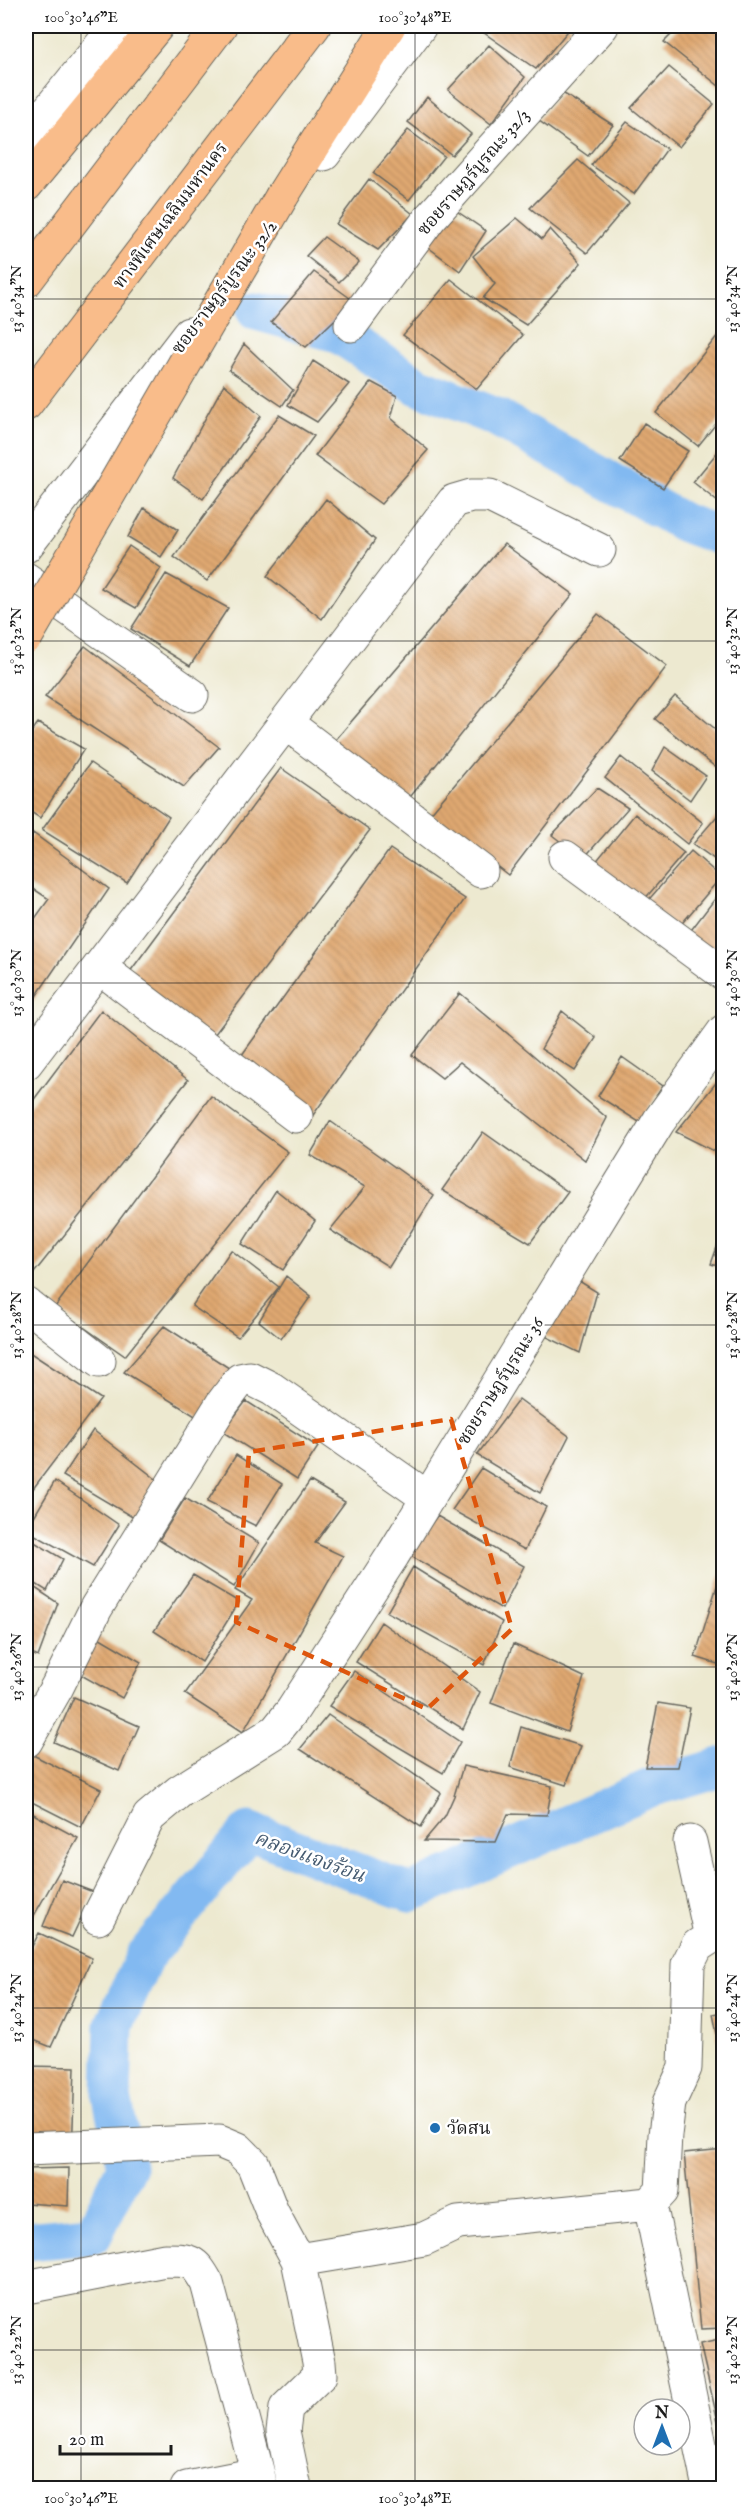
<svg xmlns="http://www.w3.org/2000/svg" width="749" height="2514" font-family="'IM FELL English','Noto Serif Thai',serif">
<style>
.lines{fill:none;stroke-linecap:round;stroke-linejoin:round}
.canal{stroke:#82b9f1;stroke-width:39}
.building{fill:url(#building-back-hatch)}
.minor-casing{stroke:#65645b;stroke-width:35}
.highway-casing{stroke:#65645b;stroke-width:35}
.minor{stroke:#fff;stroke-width:33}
.highway{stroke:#f9bc8a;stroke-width:33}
.highway-bridge-casing{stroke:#65645b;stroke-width:35;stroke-linecap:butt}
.highway-bridge{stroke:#f9bc8a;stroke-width:33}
.marked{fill:none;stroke:#de560d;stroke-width:4.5;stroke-dasharray:12 8;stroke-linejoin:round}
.ticks{fill:none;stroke:#1c1c1c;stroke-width:1.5;stroke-opacity:0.45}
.poi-dot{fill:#1f6fb2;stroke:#fff;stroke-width:2}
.labels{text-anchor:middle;stroke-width:5;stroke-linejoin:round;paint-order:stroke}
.street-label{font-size:18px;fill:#1c1c1c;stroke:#fff}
.poi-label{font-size:18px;fill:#1c1c1c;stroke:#fff;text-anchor:start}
.water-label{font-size:20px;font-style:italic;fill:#455b71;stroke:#fff}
.neatline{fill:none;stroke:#1c1c1c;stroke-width:2}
.ticks-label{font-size:15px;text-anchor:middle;fill:#1c1c1c}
</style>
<defs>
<pattern id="building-back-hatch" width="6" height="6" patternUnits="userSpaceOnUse" patternTransform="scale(1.5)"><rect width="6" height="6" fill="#dfa871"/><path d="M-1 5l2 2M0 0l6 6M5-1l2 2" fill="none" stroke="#bf9061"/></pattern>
</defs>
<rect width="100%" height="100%" fill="#fff"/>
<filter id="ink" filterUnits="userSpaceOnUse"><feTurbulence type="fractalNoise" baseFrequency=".0167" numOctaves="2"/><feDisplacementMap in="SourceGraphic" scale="12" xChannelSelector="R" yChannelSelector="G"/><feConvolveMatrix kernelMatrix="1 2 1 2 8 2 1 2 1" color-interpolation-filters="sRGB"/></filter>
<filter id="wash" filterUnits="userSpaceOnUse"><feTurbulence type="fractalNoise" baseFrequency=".008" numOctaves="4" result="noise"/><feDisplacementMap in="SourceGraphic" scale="24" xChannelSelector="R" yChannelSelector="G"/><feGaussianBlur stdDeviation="1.35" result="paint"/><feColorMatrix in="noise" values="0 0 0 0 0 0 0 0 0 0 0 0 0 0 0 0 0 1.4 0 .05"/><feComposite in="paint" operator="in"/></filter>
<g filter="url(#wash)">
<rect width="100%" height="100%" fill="#ede9d0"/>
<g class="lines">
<path class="canal" d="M 256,311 L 337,333 L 418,386 L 496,417 L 684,523 L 724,537
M 26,2241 L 93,2235 L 126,2167 L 112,2097 L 114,2025 L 145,1956 L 249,1831 L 410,1893 L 650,1788 L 724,1766"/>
</g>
<g id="blocks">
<path class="building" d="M 479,26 L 572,26 L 536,69 L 477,28 Z
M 680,26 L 724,26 L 724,90 L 664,42 Z
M 489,45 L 525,77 L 491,124 L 448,90 Z
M 669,67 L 714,104 L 679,147 L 631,108 Z
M 561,92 L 613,125 L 588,156 L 538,120 Z
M 427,97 L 471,134 L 452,155 L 408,122 Z
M 627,122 L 667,149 L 634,194 L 591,165 Z
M 408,130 L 444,156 L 409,200 L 373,173 Z
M 578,160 L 629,203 L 587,253 L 530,208 Z
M 369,179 L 413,214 L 378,250 L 336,224 Z
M 455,210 L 486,231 L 460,271 L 425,245 Z
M 517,218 L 542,239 L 550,229 L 581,263 L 526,325 L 483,298 L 495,284 L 473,256 Z
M 324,237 L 359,262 L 339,282 L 306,256 Z
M 314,272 L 354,301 L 306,347 L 271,322 Z
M 451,279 L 523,335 L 477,389 L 403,335 Z
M 722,330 L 724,414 L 698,446 L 656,413 Z
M 244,344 L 293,390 L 282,406 L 229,370 Z
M 313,361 L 349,384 L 317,422 L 288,405 Z
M 371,382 L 397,396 L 391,418 L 428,450 L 381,504 L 315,456 Z
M 224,384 L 261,416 L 203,499 L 173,478 Z
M 279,415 L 314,436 L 207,581 L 174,557 Z
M 644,423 L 688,451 L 663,488 L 620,461 Z
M 724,444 L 724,507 L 693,482 Z
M 326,499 L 375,540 L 322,619 L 267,576 Z
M 144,508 L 178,530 L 161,557 L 128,537 Z
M 504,544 L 573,594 L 407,801 L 332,744 Z
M 129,546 L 161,568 L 136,608 L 101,588 Z
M 166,574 L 228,608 L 190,666 L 131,629 Z
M 598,614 L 667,666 L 508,875 L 430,814 Z
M 85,646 L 219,747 L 184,787 L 45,697 Z
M 675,696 L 724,736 L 724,774 L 655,719 Z
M 38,723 L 84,749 L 40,818 L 26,809 L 26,739 Z
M 665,747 L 706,776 L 690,800 L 652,771 Z
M 621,757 L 703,823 L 687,844 L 605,778 Z
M 90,763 L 169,817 L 127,883 L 42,830 Z
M 281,768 L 370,830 L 205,1047 L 126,977 Z
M 597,788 L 628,808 L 583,859 L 552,835 Z
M 724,808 L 724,866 L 693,844 Z
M 635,814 L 684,853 L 643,901 L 594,864 Z
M 33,833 L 109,889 L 26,1011 L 26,931 L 49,899 L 26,884 L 26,844 Z
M 390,849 L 465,899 L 309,1121 L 239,1059 Z
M 691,851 L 721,877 L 678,928 L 644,905 Z
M 724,887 L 724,965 L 685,938 Z
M 460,993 L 607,1118 L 585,1160 L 460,1062 L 442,1078 L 412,1055 Z
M 101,1010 L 188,1080 L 26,1283 L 26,1110 Z
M 562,1011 L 596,1038 L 575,1071 L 541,1049 Z
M 622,1057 L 663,1086 L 639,1122 L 598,1096 Z
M 724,1073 L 724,1156 L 676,1132 Z
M 211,1096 L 288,1152 L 125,1356 L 55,1307 Z
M 330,1121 L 434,1195 L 389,1267 L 330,1230 L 365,1187 L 310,1155 Z
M 483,1132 L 568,1192 L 530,1243 L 442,1190 Z
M 276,1190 L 315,1221 L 283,1270 L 242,1244 Z
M 723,1230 L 724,1230 L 724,1268 L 711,1264 Z
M 231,1250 L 279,1287 L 238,1337 L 192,1306 Z
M 286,1276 L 311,1296 L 281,1339 L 259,1321 Z
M 579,1281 L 597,1292 L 580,1353 L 545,1336 Z
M 164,1326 L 235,1372 L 200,1419 L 124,1372 Z
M 26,1350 L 101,1399 L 26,1498 Z
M 519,1399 L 569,1436 L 540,1493 L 477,1455 Z
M 246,1401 L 318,1447 L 297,1479 L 223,1432 Z
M 93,1430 L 161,1483 L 139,1521 L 63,1476 Z
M 236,1455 L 282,1484 L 256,1526 L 207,1502 Z
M 481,1468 L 546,1507 L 525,1550 L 452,1510 Z
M 55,1481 L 119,1525 L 93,1567 L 26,1530 Z
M 310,1481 L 345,1502 L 315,1543 L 343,1556 L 243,1732 L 185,1694 L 252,1600 L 235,1590 Z
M 185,1498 L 259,1543 L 234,1587 L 159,1540 Z
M 437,1516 L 524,1566 L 502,1609 L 409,1555 Z
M 26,1537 L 63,1559 L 47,1591 L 26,1578 Z
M 724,1563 L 724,1666 L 695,1657 Z
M 413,1567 L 502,1622 L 484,1665 L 387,1612 Z
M 193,1575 L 239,1602 L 202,1662 L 154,1631 Z
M 26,1582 L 58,1603 L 38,1657 L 26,1651 Z
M 381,1622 L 480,1692 L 463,1729 L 356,1662 Z
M 95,1635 L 141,1662 L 122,1698 L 74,1671 Z
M 513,1644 L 584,1677 L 567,1732 L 491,1703 Z
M 354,1671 L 460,1742 L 443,1773 L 329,1706 Z
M 74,1697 L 139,1726 L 119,1771 L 54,1742 Z
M 658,1703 L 690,1708 L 678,1767 L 645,1767 Z
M 328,1715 L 441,1793 L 421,1827 L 300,1749 Z
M 521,1727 L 581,1746 L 566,1785 L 510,1767 Z
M 31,1754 L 101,1789 L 81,1827 L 26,1799 L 26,1763 Z
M 463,1766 L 552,1786 L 547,1815 L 508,1814 L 496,1842 L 424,1841 L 445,1816 L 454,1796 Z
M 26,1810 L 78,1838 L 32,1919 L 26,1916 Z
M 62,1880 L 93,1892 L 72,1937 L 43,1926 Z
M 39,1933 L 92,1958 L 51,2047 L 26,2037 L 26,1958 Z
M 724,2012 L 724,2059 L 722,2059 L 713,2014 Z
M 26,2066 L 75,2067 L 72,2155 L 26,2156 Z
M 724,2149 L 724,2328 L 701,2329 L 684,2153 Z
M 69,2168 L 68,2206 L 26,2203 L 26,2169 Z
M 724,2339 L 724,2443 L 723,2443 L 700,2344 Z"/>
</g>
</g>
<g filter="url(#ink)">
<use href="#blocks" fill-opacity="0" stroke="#65645b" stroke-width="1.5"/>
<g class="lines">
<g class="minor-casing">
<path id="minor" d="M 26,138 L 117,26
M 324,154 L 420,26
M 351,325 L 430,218 L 602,26
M 26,546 L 189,334
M 26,579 L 192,695
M 286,723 L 481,871
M 565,857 L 724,974
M 99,967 L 296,1116
M 26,1063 L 454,501 L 471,496 L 490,496 L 599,550
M 26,1304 L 99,1361
M 26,1741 L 57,1687 L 96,1608 L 222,1404 L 240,1380 L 250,1378 L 272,1389 L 428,1498
M 690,1842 L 711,1937
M 98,1918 L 149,1817 L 180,1791 L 276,1731 L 292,1711 L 393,1555 L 659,1121 L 724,1031
M 26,2149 L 219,2141 L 238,2149 L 253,2164 L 272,2212 L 298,2260
M 650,2204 L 709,2488
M 26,2287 L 165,2260 C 191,2260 194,2260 207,2283 L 258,2474
M 187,2488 L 258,2474 L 261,2488
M 295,2488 L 283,2431 L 286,2408 L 320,2375 L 319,2362 L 298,2260 L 424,2239 L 458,2223 L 650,2204 L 662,2191 L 665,2135 L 669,2103 L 685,2068 L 688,1964 L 697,1946 L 711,1937 L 724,1934"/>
</g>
<g class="highway-casing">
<path id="highway" d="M 26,185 L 157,26
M 282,196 L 389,26
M 26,281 L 220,26
M 26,404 L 314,26"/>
</g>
<use href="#minor" class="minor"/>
<use href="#highway" class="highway"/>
<g class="highway-bridge-casing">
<path id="highway-bridge" d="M 26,637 L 282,196"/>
</g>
<use href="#highway-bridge" class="highway-bridge"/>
</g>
</g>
<path class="marked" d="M 451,1419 L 512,1629 L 427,1709 L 236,1622 L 249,1452 Z"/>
<path class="ticks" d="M 81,26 L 81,2488M 415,26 L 415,2488M 26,299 L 724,299M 26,641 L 724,641M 26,983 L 724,983M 26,1325 L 724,1325M 26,1667 L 724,1667M 26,2008 L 724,2008M 26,2350 L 724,2350"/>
<circle class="poi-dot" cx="435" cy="2128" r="6"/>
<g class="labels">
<g class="street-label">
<text transform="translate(473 172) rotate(-49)" y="6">ซอยราษฎร์บูรณะ 32/3</text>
<text transform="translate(170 215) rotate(-53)" y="6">ทางพิเศษเฉลิมมหานคร</text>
<text transform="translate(224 287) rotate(-53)" y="6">ซอยราษฎร์บูรณะ 32/2</text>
<text transform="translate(500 1381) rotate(-58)" y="6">ซอยราษฎร์บูรณะ 36</text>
</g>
<g class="poi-label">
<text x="447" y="2134">วัดสน</text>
</g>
<g class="water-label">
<text transform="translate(310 1856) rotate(20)" y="7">คลองแจงร้อน</text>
</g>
</g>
<rect width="749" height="2514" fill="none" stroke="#fff" stroke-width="66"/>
<g transform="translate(662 2427)"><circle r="28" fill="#ffffff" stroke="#a4a4a4" stroke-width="1.5"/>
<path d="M0-4.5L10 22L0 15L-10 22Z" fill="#1f6fb2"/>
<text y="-9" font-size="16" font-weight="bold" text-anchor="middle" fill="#1c1c1c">N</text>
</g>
<path d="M60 2445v9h111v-9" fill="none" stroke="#1c1c1c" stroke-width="3"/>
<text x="69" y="2445" font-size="18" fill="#1c1c1c" stroke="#ffffff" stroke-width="4.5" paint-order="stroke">20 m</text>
<rect x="33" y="33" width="683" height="2448" class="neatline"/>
<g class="ticks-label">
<text x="81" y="22">100°30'46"E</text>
<text x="415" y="22">100°30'48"E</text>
<text transform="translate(16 299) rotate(-90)" y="5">13°40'34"N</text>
<text transform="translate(732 299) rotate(-90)" y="5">13°40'34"N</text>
<text transform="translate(16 641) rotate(-90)" y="5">13°40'32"N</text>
<text transform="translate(732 641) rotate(-90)" y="5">13°40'32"N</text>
<text transform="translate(16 983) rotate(-90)" y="5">13°40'30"N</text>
<text transform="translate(732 983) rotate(-90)" y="5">13°40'30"N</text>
<text transform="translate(16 1325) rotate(-90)" y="5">13°40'28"N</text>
<text transform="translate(732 1325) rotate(-90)" y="5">13°40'28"N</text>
<text transform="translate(16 1667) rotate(-90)" y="5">13°40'26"N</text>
<text transform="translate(732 1667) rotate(-90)" y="5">13°40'26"N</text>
<text transform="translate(16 2008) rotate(-90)" y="5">13°40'24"N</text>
<text transform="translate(732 2008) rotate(-90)" y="5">13°40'24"N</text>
<text transform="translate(16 2350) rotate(-90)" y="5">13°40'22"N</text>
<text transform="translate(732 2350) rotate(-90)" y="5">13°40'22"N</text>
<text x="81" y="2503">100°30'46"E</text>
<text x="415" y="2503">100°30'48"E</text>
</g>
</svg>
